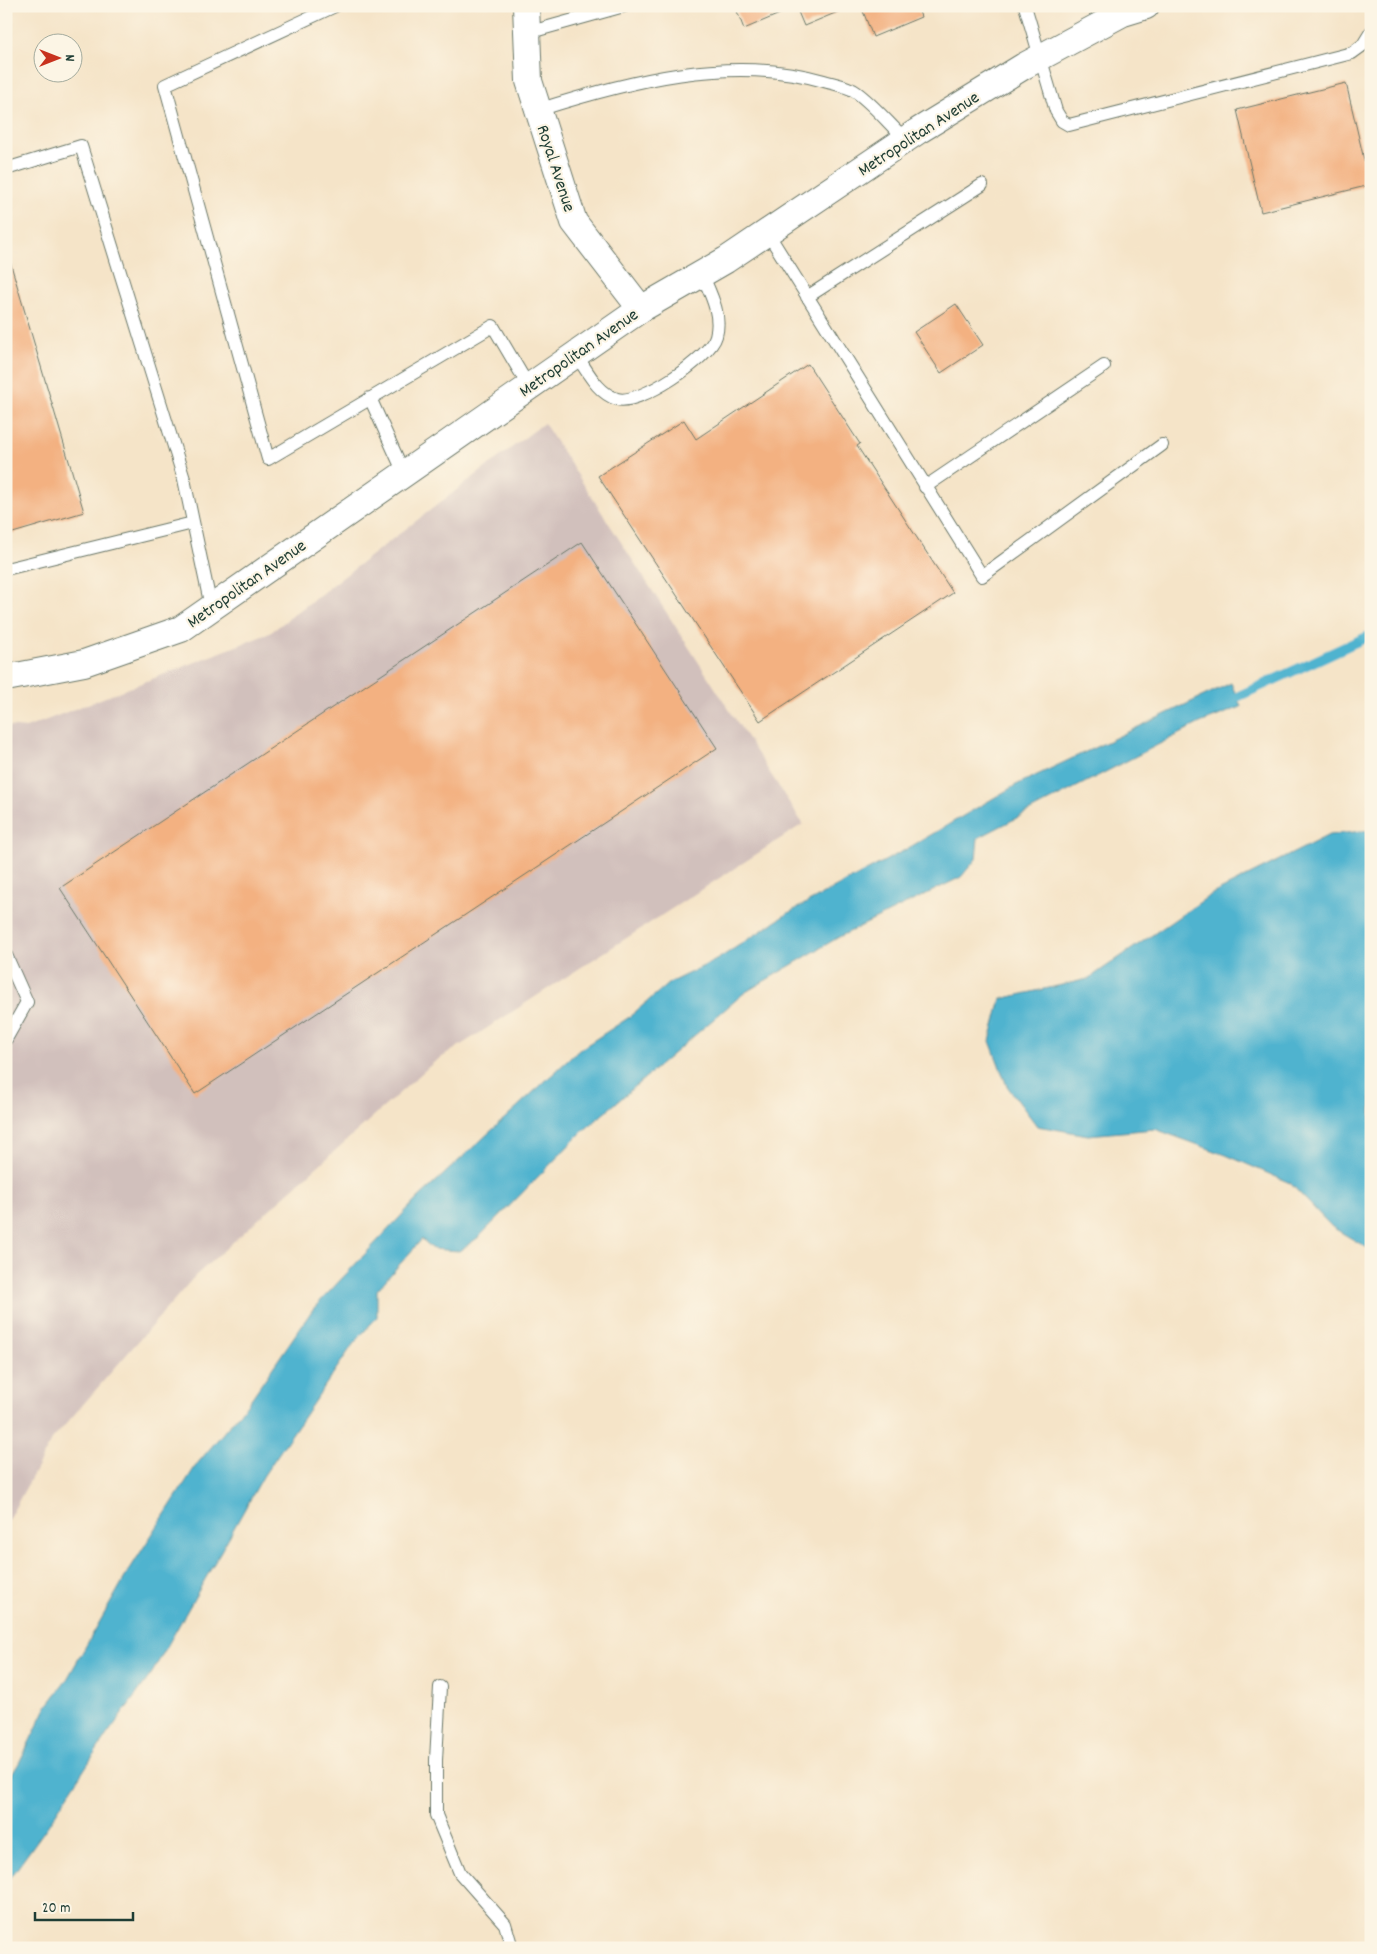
<svg xmlns="http://www.w3.org/2000/svg" width="1377" height="1954" font-family="Dekko,sans-serif">
<style>
.industrial{fill:#d1c0bc}
.water{fill:#50b3cf;stroke:#387882}
.lines{fill:none;stroke-linecap:round;stroke-linejoin:round}
.stream{stroke:#50b3cf;stroke-width:10}
.building{fill:#f3b181}
.lane-casing{stroke:#6a7768;stroke-width:14}
.street-casing{stroke:#6a7768;stroke-width:28}
.lane{stroke:#fff;stroke-width:12}
.street{stroke:#fff;stroke-width:26}
.labels{text-anchor:middle;stroke-width:4.5;stroke-linejoin:round;paint-order:stroke}
.street-label{font-size:18px;fill:#1f3d34;stroke:#fcf5e5}
</style>
<rect width="100%" height="100%" fill="#fcf5e5"/>
<filter id="ink" filterUnits="userSpaceOnUse"><feTurbulence type="fractalNoise" baseFrequency=".02" numOctaves="2"/><feDisplacementMap in="SourceGraphic" scale="10" xChannelSelector="R" yChannelSelector="G"/><feConvolveMatrix kernelMatrix="1 2 1 2 8 2 1 2 1" color-interpolation-filters="sRGB"/></filter>
<filter id="wash" filterUnits="userSpaceOnUse"><feTurbulence type="fractalNoise" baseFrequency=".0096" numOctaves="4" result="noise"/><feDisplacementMap in="SourceGraphic" scale="20" xChannelSelector="R" yChannelSelector="G"/><feGaussianBlur stdDeviation="1.12" result="paint"/><feColorMatrix in="noise" values="0 0 0 0 0 0 0 0 0 0 0 0 0 0 0 0 0 1.4 0 .05"/><feComposite in="paint" operator="in"/></filter>
<g filter="url(#wash)">
<rect width="100%" height="100%" fill="#f5e4c8"/>
<path class="industrial" d="M 544,423 L 803,824 L 433,1063 L 195,1276 L 52,1440 L 6,1524 L 6,726 L 26,728 L 270,633 Z"/>
<path class="water" d="M 1231,683 L 1241,707 L 1200,723 L 978,838 L 976,859 L 961,877 L 839,937 L 744,993 L 582,1132 L 479,1237 L 459,1251 L 433,1249 L 422,1239 L 377,1290 L 377,1317 L 354,1343 L 264,1475 L 152,1673 L 106,1736 L 47,1827 L 6,1884 L 6,1784 L 19,1763 L 47,1706 L 66,1681 L 128,1572 L 197,1464 L 249,1402 L 313,1309 L 417,1199 L 579,1050 L 628,1018 L 669,983 L 718,959 L 790,912 L 905,850 L 1016,785 Z
M 1371,830 L 1371,1250 L 1332,1227 L 1290,1183 L 1226,1155 L 1155,1129 L 1088,1135 L 1037,1126 L 1007,1086 L 990,1041 L 1001,999 L 1088,979 L 1212,894 L 1329,835 Z"/>
<g class="lines">
<path class="stream" d="M 1224,703 L 1371,635"/>
</g>
<g id="blocks">
<path class="building" d="M 735,6 L 852,6 L 804,26 L 796,7 L 744,29 Z
M 861,6 L 917,6 L 921,17 L 873,37 Z
M 1346,83 L 1370,185 L 1261,212 L 1237,110 Z
M 6,248 L 84,512 L 6,535 Z
M 956,304 L 983,345 L 941,373 L 914,332 Z
M 808,364 L 860,444 L 857,446 L 953,593 L 760,721 L 598,476 L 684,420 L 696,439 Z
M 582,542 L 717,748 L 195,1094 L 60,888 Z"/>
</g>
</g>
<g filter="url(#ink)">
<use href="#blocks" fill-opacity="0" stroke="#6a7768" stroke-width="1"/>
<g class="lines">
<g class="lane-casing">
<path id="lane" d="M 335,6 L 165,85 L 268,459 L 493,326 L 529,387
M 1025,6 L 1056,111 L 1062,121 L 1069,125 L 1352,53 L 1363,45 L 1371,32
M 527,33 L 624,6
M 538,110 C 629,81 730,54 824,81 C 834,84 848,86 856,92 C 874,105 889,124 905,139
M 6,169 L 81,146 L 184,479 L 211,607
M 767,232 L 982,576 L 1162,445
M 807,297 L 982,185
M 576,355 C 587,370 597,393 617,399 C 639,406 710,358 716,336 C 722,314 710,293 702,274
M 370,398 L 404,473
M 925,487 L 1104,366
M 6,569 L 193,523
M 6,955 L 27,1002 L 6,1039
M 440,1687 L 436,1760 L 436,1815 L 460,1873 L 505,1924 L 512,1948"/>
</g>
<g class="street-casing">
<path id="street" d="M 526,6 L 529,81 L 574,222 L 641,309
M 6,678 L 84,663 L 181,629 L 641,309 L 726,260 L 918,131 L 1024,66 L 1123,13 L 1146,6"/>
</g>
<use href="#lane" class="lane"/>
<use href="#street" class="street"/>
</g>
</g>
<g class="labels">
<g class="street-label">
<text transform="translate(918 133) rotate(-33)" y="6">Metropolitan Avenue</text>
<text transform="translate(557 168) rotate(72)" y="6">Royal Avenue</text>
<text transform="translate(578 352) rotate(-35)" y="6">Metropolitan Avenue</text>
<text transform="translate(246 583) rotate(-35)" y="6">Metropolitan Avenue</text>
</g>
</g>
<rect width="1377" height="1954" fill="none" stroke="#fcf5e5" stroke-width="25"/>
<g transform="translate(58 58) rotate(90)"><circle r="24" fill="#fcf5e5" stroke="#a4ab9e"/>
<path d="M0-4L9 19L0 12L-9 19Z" fill="#c8321e"/>
<text y="-8" font-size="14" font-weight="bold" text-anchor="middle" fill="#1f3d34">N</text>
</g>
<path d="M35 1912v8h98v-8" fill="none" stroke="#1f3d34" stroke-width="2.5"/>
<text x="42" y="1912" font-size="15" fill="#1f3d34" stroke="#fcf5e5" stroke-width="4" paint-order="stroke">20 m</text>
</svg>
